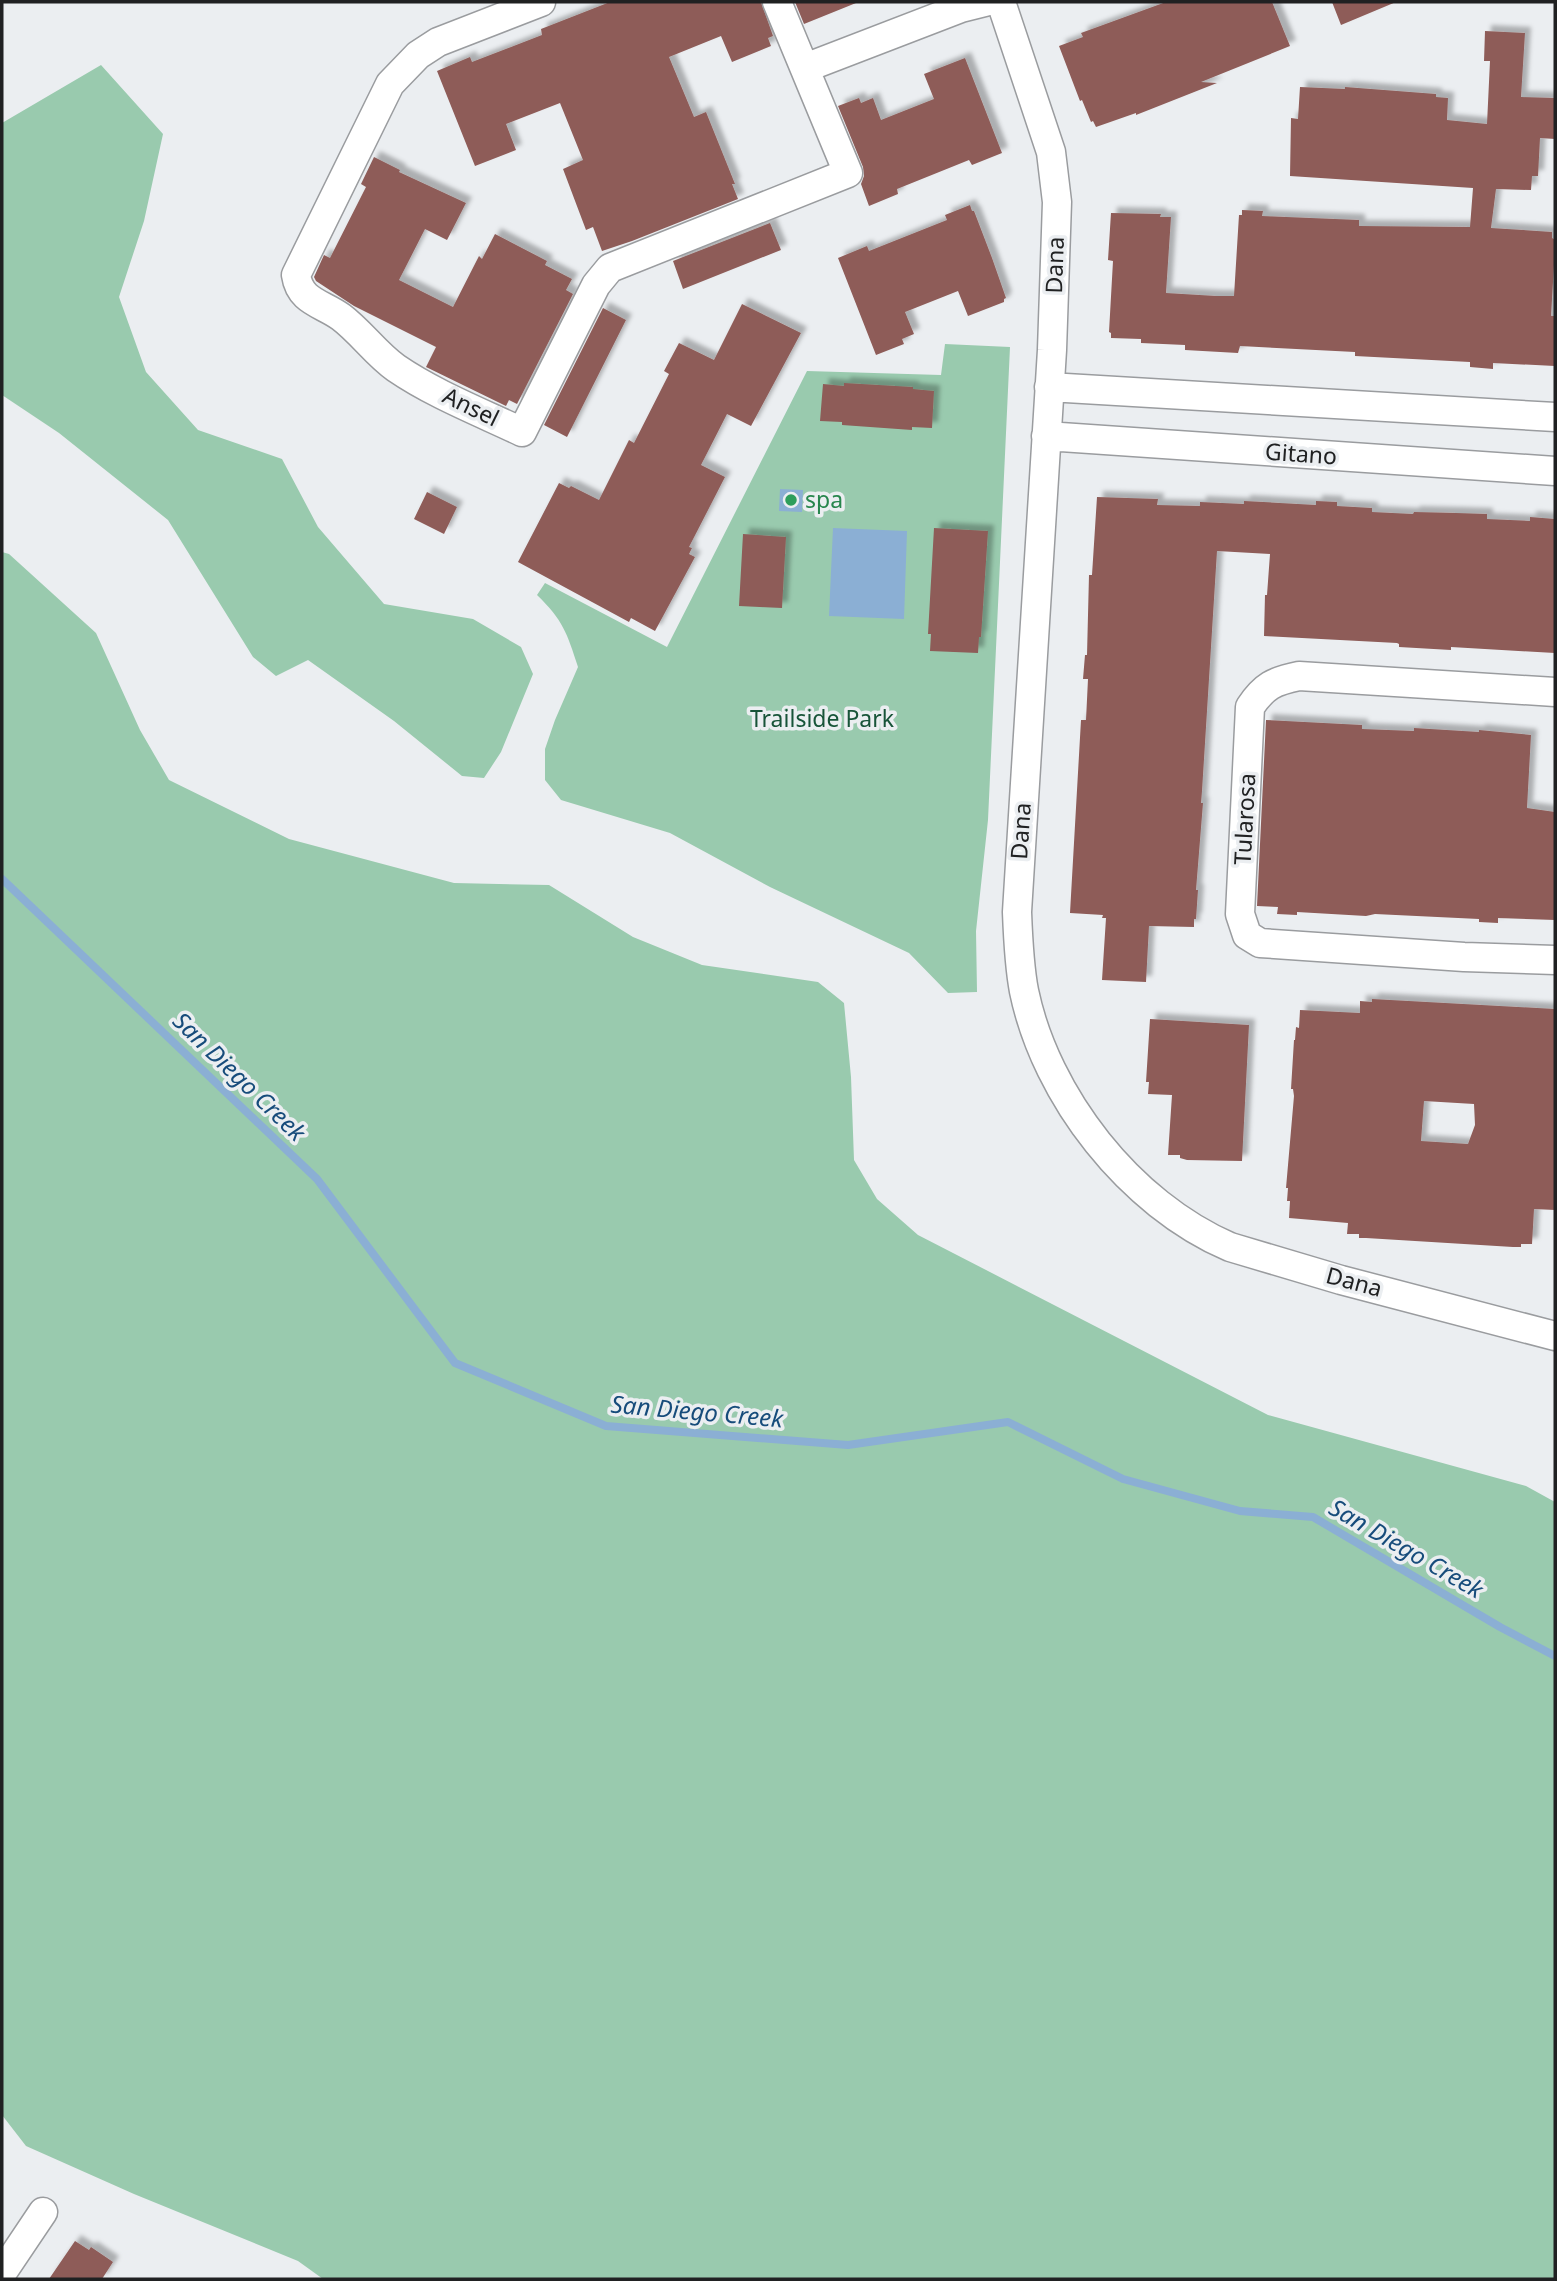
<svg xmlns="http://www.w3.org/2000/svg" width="1557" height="2281" font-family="'Noto Sans',sans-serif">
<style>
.green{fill:#99caae}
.water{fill:#8bafd4}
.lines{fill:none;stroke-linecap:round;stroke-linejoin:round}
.stream{stroke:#8bafd4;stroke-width:8}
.building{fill:#8e5c58;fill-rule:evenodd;filter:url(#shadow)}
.minor-casing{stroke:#9a9c9f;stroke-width:31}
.minor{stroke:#fff;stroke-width:28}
.leisure-dot{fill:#2e9e5b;stroke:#ebeef1;stroke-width:2.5}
.labels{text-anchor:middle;stroke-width:7;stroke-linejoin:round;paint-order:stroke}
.street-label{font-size:23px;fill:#202122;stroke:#ebeef1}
.leisure-label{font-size:23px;fill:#27864d;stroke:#ebeef1;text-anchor:start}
.park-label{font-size:23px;fill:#185439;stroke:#ebeef1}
.water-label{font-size:24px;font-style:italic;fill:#174c7b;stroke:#ebeef1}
</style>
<defs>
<filter id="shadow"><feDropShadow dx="6" dy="-6" stdDeviation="2" flood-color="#0004"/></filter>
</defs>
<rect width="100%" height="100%" fill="#ebeef1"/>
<path class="green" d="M 101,65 L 163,134 L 144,221 L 119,297 L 146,372 L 198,430 L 282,459 L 318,527 L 384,604 L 473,619 L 521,647 L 533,674 L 501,752 L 484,778 L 462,776 L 394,721 L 308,660 L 276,676 L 253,657 L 168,520 L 59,433 L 2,395 L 2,123 Z
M 945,344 L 1010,347 L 988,820 L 976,931 L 977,992 L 948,993 L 909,953 L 770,887 L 670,833 L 561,800 L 545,780 L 545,749 L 555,720 L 578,667 C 567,633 563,620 537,595 L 545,583 L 667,647 L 807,371 L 941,375 Z
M 2,552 L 9,554 L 96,633 L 140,730 L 169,780 L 289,839 L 454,883 L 549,885 L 633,937 L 702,965 L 818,982 L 844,1003 L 851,1077 L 854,1160 L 877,1199 L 918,1235 L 1268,1415 L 1526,1486 L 1555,1502 L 1555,2279 L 323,2279 L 298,2261 L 134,2194 L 26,2146 L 2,2115 Z"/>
<path class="water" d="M 780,489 L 803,490 L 802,512 L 779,511 Z
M 833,528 L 907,531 L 904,619 L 829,616 Z"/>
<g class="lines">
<path class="stream" d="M 2,879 L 317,1179 L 455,1363 L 606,1426 L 848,1445 L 1008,1422 L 1123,1479 L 1240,1511 L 1313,1517 L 1500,1627 L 1555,1656"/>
</g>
<path class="building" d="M 610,2 L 761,2 L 773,36 L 768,38 L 771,46 L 732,62 L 721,36 L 669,57 L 694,117 L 706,112 L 735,184 L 732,184 L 738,199 L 632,241 L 602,251 L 593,227 L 586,230 L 563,169 L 583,160 L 560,103 L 506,124 L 516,150 L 475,166 L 437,71 L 470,57 L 472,62 L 542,35 L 541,29 Z
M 795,2 L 856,2 L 856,3 L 804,24 Z
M 1166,2 L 1272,2 L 1290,46 L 1201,82 L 1217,83 L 1136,115 L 1136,113 L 1096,127 L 1093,121 L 1091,122 L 1082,100 L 1080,101 L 1059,46 L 1083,37 L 1081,33 Z
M 1332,2 L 1396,2 L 1341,25 Z
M 1485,31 L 1525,33 L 1521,97 L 1555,98 L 1555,139 L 1540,138 L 1538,176 L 1532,176 L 1531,190 L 1496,189 L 1491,228 L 1552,232 L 1552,238 L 1554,239 L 1554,248 L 1555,248 L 1551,316 L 1555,316 L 1555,366 L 1493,363 L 1493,369 L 1470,367 L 1470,362 L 1355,356 L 1355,352 L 1240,346 L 1238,353 L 1185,350 L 1185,345 L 1141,343 L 1141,339 L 1111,338 L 1111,333 L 1109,332 L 1113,261 L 1108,260 L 1111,213 L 1161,214 L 1160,217 L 1171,217 L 1166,293 L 1216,296 L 1234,296 L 1239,215 L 1242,215 L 1242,210 L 1263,211 L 1262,216 L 1359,220 L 1359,226 L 1470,227 L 1473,188 L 1290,176 L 1291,118 L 1298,119 L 1300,87 L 1345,89 L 1345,87 L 1436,94 L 1436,97 L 1448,98 L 1447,120 L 1487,124 L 1490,61 L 1484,61 Z
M 965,58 L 1002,153 L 972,165 L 969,160 L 897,189 L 898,194 L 869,206 L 861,184 L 864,176 L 863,167 L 838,106 L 859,98 L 861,103 L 873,98 L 881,120 L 934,99 L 924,74 Z
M 374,157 L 400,170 L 399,172 L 466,203 L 447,240 L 425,229 L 399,280 L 453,307 L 479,256 L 482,259 L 495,234 L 547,261 L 545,265 L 572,279 L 566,290 L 573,294 L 517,404 L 509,400 L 506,406 L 426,367 L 436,347 L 354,306 L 316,281 L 314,277 L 324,255 L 330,258 L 366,187 L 361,184 Z
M 970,205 L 972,211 L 974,211 L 992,258 L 1006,298 L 1004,299 L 1004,302 L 968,316 L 958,291 L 905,312 L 914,334 L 902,339 L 904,344 L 876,355 L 838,258 L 867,246 L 869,251 L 947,220 L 945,215 Z
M 770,223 L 781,250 L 683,289 L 673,261 Z
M 742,304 L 801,333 L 751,426 L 727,414 L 701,465 L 725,477 L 689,547 L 692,548 L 689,554 L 695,557 L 655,631 L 631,618 L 629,622 L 518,562 L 559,483 L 569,488 L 571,486 L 599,500 L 629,440 L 634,443 L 669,374 L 664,371 L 679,343 L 714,360 Z
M 603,308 L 626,320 L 567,437 L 544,425 Z
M 844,383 L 913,387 L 913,389 L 934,391 L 932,428 L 912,427 L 912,430 L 842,425 L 842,422 L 820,421 L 823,384 L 844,386 Z
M 427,492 L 457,507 L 444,534 L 414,519 Z
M 1097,497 L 1158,499 L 1157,505 L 1200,506 L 1200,502 L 1244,504 L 1244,501 L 1316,505 L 1316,501 L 1337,502 L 1337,506 L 1372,508 L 1372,512 L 1413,514 L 1414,512 L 1456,513 L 1487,514 L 1487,519 L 1530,521 L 1530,517 L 1555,519 L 1555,653 L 1451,647 L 1451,650 L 1399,647 L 1399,644 L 1397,643 L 1264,636 L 1265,595 L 1267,595 L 1270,554 L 1217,551 L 1202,791 L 1201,803 L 1203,803 L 1196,890 L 1198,890 L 1196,919 L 1194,919 L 1194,927 L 1149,926 L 1146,982 L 1102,980 L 1106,918 L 1102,918 L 1103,915 L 1070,913 L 1081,720 L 1086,720 L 1088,679 L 1083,679 L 1085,655 L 1087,655 L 1089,575 L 1092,575 Z
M 934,528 L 988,531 L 981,637 L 979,637 L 978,653 L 930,651 L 931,634 L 928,634 Z
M 743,534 L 786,537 L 782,608 L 739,606 Z
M 1266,720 L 1362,725 L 1362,729 L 1414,731 L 1414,728 L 1479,732 L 1479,730 L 1531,735 L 1527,808 L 1555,812 L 1555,920 L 1498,918 L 1498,923 L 1479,922 L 1479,919 L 1375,914 L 1366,916 L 1297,912 L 1297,915 L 1277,914 L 1278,907 L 1257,906 Z
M 1372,999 L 1555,1009 L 1555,1210 L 1534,1209 L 1532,1244 L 1521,1244 L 1521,1247 L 1513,1247 L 1366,1238 L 1359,1238 L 1359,1234 L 1347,1234 L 1348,1223 L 1289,1218 L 1290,1201 L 1287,1201 L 1288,1188 L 1286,1188 L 1294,1096 L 1293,1089 L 1291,1089 L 1294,1040 L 1295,1040 L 1296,1027 L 1299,1028 L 1300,1010 L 1360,1013 L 1360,1001 L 1372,1002 ZM 1424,1101 L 1474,1104 L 1475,1125 L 1468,1144 L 1421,1141 Z
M 1150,1019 L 1249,1025 L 1242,1161 L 1187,1160 L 1180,1158 L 1180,1155 L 1168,1155 L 1172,1095 L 1148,1094 L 1149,1082 L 1146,1082 Z
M 75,2241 L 89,2250 L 91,2247 L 113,2262 L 102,2279 L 49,2279 Z"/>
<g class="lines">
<g class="minor-casing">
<path id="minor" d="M 541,2 L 438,42 L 418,55 L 390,84 L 296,275 C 300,302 322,303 341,317 C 361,332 376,354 396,368 C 434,394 480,412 522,432 L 596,285 L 610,268 L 848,173 L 777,2
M 1001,2 L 1051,152 L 1057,202 L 1052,350 L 1017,912 C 1018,938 1019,965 1024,991 C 1046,1097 1130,1204 1230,1247 L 1341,1280 L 1555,1336
M 805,68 L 961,8 L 985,2
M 1049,387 L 1555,417
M 1046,436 L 1555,471
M 1555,692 L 1299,676 C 1274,681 1264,686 1250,707 L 1240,914 L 1247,935 L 1260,943 L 1464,957 L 1555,960
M 2,2273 L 43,2212"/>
</g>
<use href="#minor" class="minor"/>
</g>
<circle class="leisure-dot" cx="791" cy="500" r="7"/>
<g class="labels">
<g class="street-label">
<text transform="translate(1055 265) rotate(-88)" y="8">Dana</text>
<text transform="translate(471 407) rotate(26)" y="8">Ansel</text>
<text transform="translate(1301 454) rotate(4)" y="8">Gitano</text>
<text transform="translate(1245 819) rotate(-87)" y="8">Tularosa</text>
<text transform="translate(1021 831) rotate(-86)" y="8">Dana</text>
<text transform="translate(1354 1282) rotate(15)" y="8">Dana</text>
</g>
<g class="leisure-label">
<text x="805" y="508">spa</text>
</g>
<g class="park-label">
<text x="822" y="727">Trailside Park</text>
</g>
<g class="water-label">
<text transform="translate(239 1077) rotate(44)" y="8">San Diego Creek</text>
<text transform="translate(697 1412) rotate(5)" y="8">San Diego Creek</text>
<text transform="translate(1406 1549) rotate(30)" y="8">San Diego Creek</text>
</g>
</g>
<rect width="1557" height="2281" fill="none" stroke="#202122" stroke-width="7"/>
</svg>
